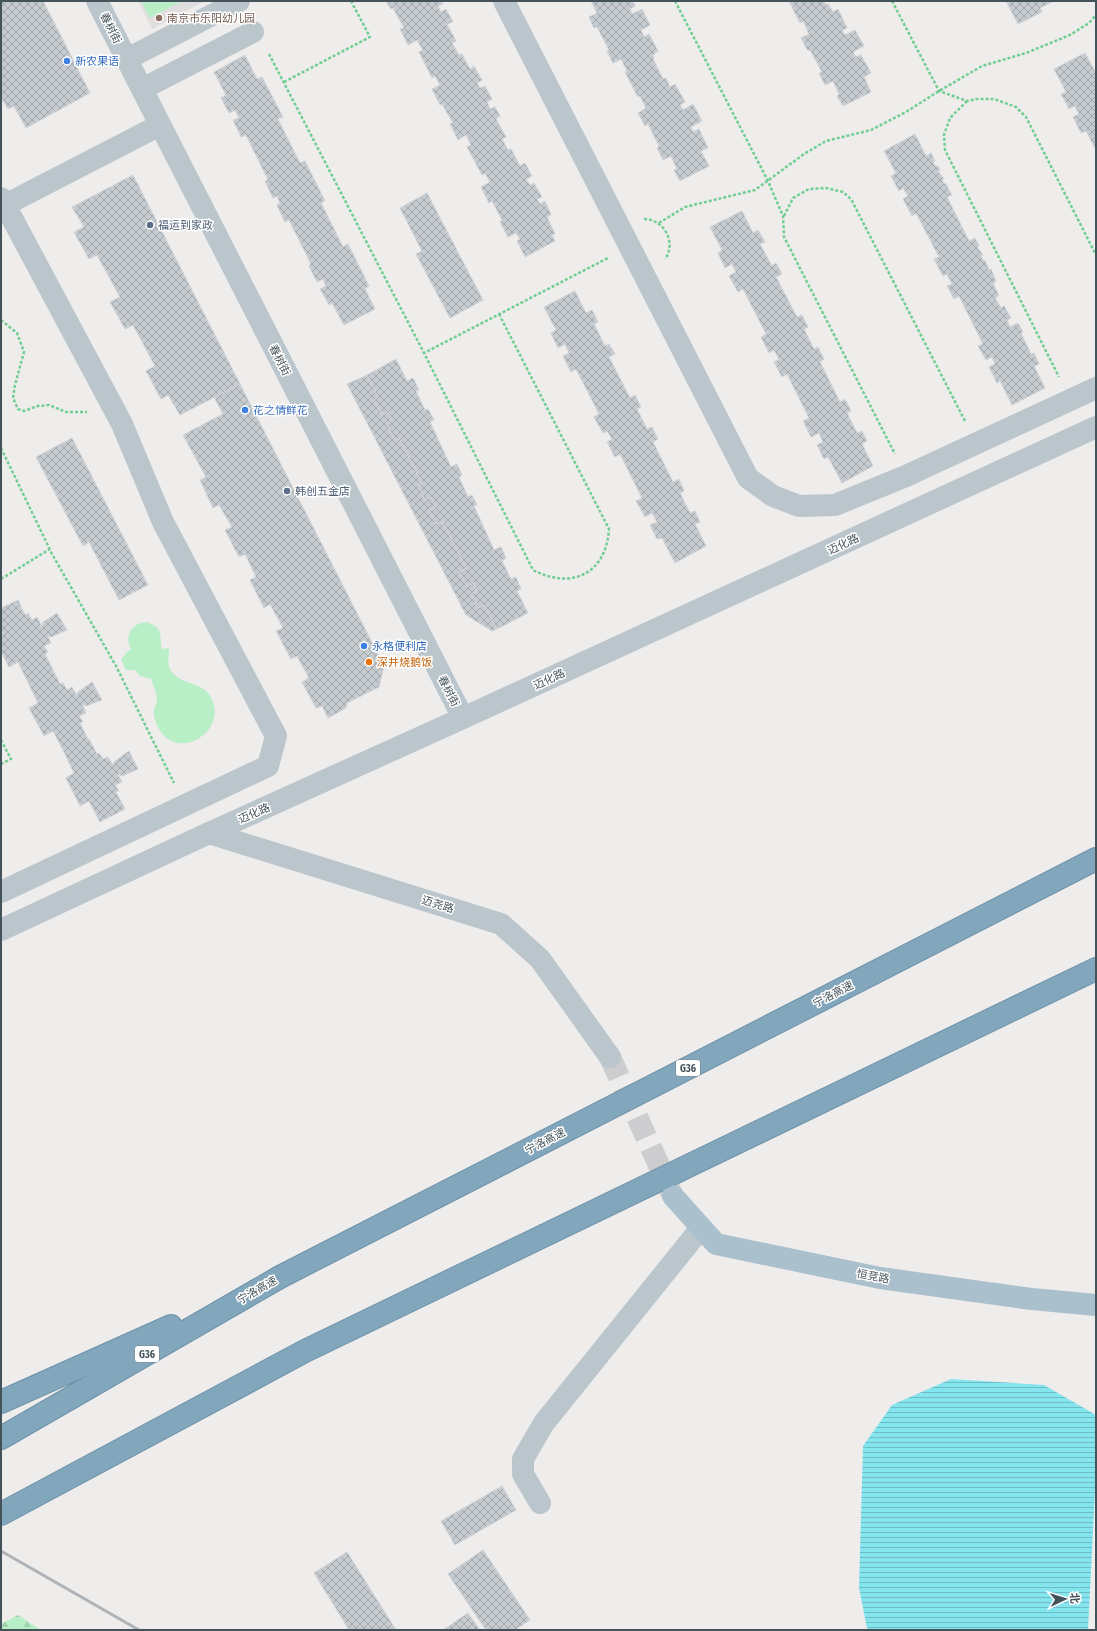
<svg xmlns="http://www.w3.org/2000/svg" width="1097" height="1631" font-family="'Fira Sans Condensed','Noto Sans SC',sans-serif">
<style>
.education{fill:#e0dddf}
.green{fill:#b8efc6}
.forest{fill:url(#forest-firs)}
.water{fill:url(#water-rules)}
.building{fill:url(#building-cross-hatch);stroke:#d0d4d8}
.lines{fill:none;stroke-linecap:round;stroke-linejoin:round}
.minor-tunnel{stroke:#cdcdcf;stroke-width:22;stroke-dasharray:22 11;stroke-linecap:butt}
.highway-casing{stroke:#6d92a9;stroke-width:24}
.path{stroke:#70ce93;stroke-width:2.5;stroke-dasharray:3 2;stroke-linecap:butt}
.minor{stroke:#bac6cc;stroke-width:22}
.major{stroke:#abc0cd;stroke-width:22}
.highway{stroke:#82a7bd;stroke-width:22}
.rail{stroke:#aeb3b7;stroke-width:3}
.education-dot{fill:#8d6e63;stroke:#fff;stroke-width:1.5}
.shop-dot{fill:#3f7fe0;stroke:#fff;stroke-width:1.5}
.service-dot{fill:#5c6f8a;stroke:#fff;stroke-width:1.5}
.food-dot{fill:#e8710a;stroke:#fff;stroke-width:1.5}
.labels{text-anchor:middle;stroke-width:3;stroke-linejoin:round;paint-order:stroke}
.shield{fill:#fff;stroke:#7c878c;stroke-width:1}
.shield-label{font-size:10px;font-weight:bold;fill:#44535a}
.education-label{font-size:11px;fill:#785e54;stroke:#fff;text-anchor:start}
.street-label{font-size:11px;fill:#44535a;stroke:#fff}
.shop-label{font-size:11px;fill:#366cbe;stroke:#fff;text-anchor:start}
.service-label{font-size:11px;fill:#4e5e75;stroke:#fff;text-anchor:start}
.food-label{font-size:11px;fill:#c56008;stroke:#fff;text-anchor:start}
</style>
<defs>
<pattern id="forest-firs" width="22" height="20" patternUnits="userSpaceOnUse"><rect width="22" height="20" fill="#b8efc6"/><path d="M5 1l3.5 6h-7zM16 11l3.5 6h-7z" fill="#9fcfac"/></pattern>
<pattern id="water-rules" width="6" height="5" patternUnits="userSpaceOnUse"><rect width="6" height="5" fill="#84e5ee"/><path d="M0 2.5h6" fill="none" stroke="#6ebcc4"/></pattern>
<pattern id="building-cross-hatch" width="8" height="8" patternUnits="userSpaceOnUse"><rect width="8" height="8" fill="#c6cbd0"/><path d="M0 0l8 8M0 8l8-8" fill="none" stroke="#a2a7ac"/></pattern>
</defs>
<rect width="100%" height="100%" fill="#efecec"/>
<path class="education" d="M 138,1 L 205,1 L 152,29 Z"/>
<path class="green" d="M 141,1 L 182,1 L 150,18 Z
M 147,622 C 164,629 159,634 162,649 L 169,648 C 169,654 167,663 170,669 C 181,689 209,678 214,706 C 220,735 180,758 161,732 C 156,725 153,716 154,709 C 155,706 157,703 157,700 C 157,693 153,685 151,679 L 140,676 L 135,670 L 126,670 L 121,660 L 127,652 L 131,649 C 124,636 131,623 147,622 Z"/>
<path class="forest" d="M 18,1615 L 41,1630 L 1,1630 L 1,1624 Z"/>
<path class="water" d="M 951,1379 L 1044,1385 L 1096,1415 L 1096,1471 L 1088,1630 L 870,1630 L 867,1628 L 859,1588 L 863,1446 L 892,1405 Z"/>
<path class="building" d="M 1,1 L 43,1 L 90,93 L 26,128 L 14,106 L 8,109 L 1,97 Z
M 386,1 L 441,1 L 443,4 L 438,6 L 441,12 L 446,9 L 453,22 L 447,24 L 456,41 L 452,43 L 459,55 L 462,54 L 470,69 L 474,66 L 482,80 L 477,83 L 480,88 L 485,86 L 492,99 L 487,102 L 490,109 L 495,107 L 500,116 L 496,119 L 506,137 L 502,139 L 508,150 L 511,149 L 520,166 L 525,163 L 532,176 L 526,179 L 530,185 L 534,183 L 542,197 L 537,199 L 540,204 L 545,201 L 551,215 L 547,217 L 555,234 L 552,235 L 555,241 L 525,257 L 517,241 L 520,239 L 516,233 L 508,237 L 500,222 L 502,220 L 492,201 L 489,203 L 481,187 L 490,182 L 485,173 L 482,175 L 467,147 L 471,145 L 466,135 L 458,140 L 450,124 L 453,123 L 442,104 L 440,105 L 432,89 L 440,85 L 435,76 L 432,78 L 419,52 L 423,50 L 417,40 L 408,45 L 400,29 L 404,28 L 393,8 L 391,9 Z
M 591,1 L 633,1 L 635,6 L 630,9 L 632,14 L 642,9 L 650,25 L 641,30 L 644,37 L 649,34 L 658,51 L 653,55 L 654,58 L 653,59 L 663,79 L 666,78 L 670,87 L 675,84 L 685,102 L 680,105 L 683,110 L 693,104 L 702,121 L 691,127 L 693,132 L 699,129 L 708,148 L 701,151 L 709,166 L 680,181 L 674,170 L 677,169 L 671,156 L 663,160 L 657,148 L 659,146 L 648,124 L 645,126 L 638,113 L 646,108 L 640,96 L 638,97 L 625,72 L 627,71 L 621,59 L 613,63 L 607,51 L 609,50 L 597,27 L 594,28 L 589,17 L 597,13 Z
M 789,1 L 824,1 L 826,5 L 828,4 L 833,12 L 838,9 L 847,28 L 842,30 L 845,35 L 855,30 L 864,46 L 853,52 L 856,57 L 861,55 L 871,73 L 864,77 L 871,92 L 843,106 L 837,96 L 839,94 L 833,81 L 825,85 L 819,73 L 822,72 L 810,50 L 808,51 L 801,38 L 809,34 L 803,21 L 800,23 Z
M 1006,1 L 1054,1 L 1040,8 L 1042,12 L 1018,24 Z
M 1085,53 L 1096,73 L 1096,150 L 1086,131 L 1081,133 L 1073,117 L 1079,114 L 1075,106 L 1069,109 L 1061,94 L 1066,92 L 1054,69 Z
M 245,55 L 257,79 L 262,77 L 283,117 L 278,119 L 300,163 L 305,161 L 325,201 L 321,203 L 343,247 L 348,244 L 369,286 L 365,289 L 375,309 L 344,325 L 332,303 L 329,305 L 320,289 L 326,286 L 323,279 L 317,282 L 309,266 L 311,264 L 289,220 L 285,222 L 277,205 L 280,203 L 277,196 L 273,198 L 265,181 L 268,180 L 246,135 L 241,137 L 233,120 L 239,118 L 235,110 L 229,113 L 221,98 L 226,95 L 214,72 Z
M 915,134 L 926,156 L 931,153 L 935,161 L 933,162 L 936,167 L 938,166 L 940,170 L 938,171 L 944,179 L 942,180 L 944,184 L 945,183 L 952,195 L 947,197 L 969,241 L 975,238 L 979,246 L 977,247 L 983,255 L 981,256 L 984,261 L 985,260 L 989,270 L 991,269 L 996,281 L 993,283 L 999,296 L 995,298 L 1001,308 L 1004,306 L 1011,318 L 1007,320 L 1010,327 L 1018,323 L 1023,332 L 1021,333 L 1031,354 L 1034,353 L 1039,364 L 1034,366 L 1045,388 L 1012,405 L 1000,381 L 997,383 L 989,367 L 995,364 L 992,357 L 986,360 L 978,346 L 983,344 L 959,296 L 954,299 L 947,286 L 952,284 L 947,274 L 943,276 L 934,259 L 939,257 L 916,213 L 912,216 L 903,199 L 908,196 L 903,188 L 899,191 L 891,176 L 896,173 L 884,151 Z
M 133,175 L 240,384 L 180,415 L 168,395 L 161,399 L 146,371 L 155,366 L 133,325 L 125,329 L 110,302 L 120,297 L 97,255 L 89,259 L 74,232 L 84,227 L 72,207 Z
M 427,193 L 483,300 L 450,318 L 416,254 L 422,251 L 400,208 Z
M 742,211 L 753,233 L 758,230 L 765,242 L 760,244 L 772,266 L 776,263 L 782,274 L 776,277 L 797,317 L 802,315 L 808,327 L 804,329 L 814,349 L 818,347 L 824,359 L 820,362 L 840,402 L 845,399 L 851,411 L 847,413 L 857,433 L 862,431 L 867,441 L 862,444 L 873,466 L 842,483 L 828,457 L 824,459 L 817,445 L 823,442 L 819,433 L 811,437 L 803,421 L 809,418 L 787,374 L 782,377 L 774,362 L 779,359 L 774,350 L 769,353 L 761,337 L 766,334 L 743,289 L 738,292 L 729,276 L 736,272 L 732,264 L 725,268 L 718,253 L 722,250 L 710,227 Z
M 575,291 L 586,313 L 592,310 L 598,322 L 594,324 L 605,346 L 609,344 L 615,354 L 609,357 L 630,398 L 635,395 L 641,407 L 637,409 L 647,429 L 652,427 L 658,439 L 653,442 L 673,482 L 679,479 L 684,491 L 680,493 L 690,513 L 695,511 L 700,522 L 695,524 L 706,546 L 675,563 L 662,538 L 657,539 L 650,525 L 657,522 L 652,513 L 645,517 L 636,501 L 642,498 L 620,454 L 615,457 L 607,442 L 612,439 L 607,431 L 603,433 L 594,417 L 599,414 L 576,369 L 571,372 L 563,356 L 569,353 L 565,344 L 558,348 L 551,333 L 556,330 L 544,307 Z
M 396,359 L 407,381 L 413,378 L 419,390 L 416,391 L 425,410 L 428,409 L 434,420 L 430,422 L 451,467 L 457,464 L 462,475 L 459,477 L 468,497 L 472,495 L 477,505 L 474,506 L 494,550 L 501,547 L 506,558 L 502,561 L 511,579 L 516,577 L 521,589 L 517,591 L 528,613 L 497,629 L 484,605 L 478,608 L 471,594 L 477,591 L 473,583 L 467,587 L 459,572 L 466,568 L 442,521 L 436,524 L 429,510 L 436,507 L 431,497 L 425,500 L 418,485 L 422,483 L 399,438 L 395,440 L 386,423 L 391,420 L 388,412 L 382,415 L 374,400 L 378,397 L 367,375 Z
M 367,375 L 378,397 L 374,400 L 382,415 L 388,412 L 391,420 L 386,423 L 395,440 L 399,438 L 422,483 L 418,485 L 425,500 L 431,497 L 436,507 L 429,510 L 436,524 L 442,521 L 466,568 L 459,572 L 467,587 L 473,583 L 477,591 L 471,594 L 478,608 L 484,605 L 497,629 L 492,631 L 466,615 L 347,384 Z
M 240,384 L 384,666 L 379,687 L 347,703 L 346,708 L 328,718 L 322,706 L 316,708 L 302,682 L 309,678 L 297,656 L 291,659 L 276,631 L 283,628 L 270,604 L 264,608 L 250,580 L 256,577 L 245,554 L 239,557 L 225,530 L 232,527 L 219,505 L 213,508 L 200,480 L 206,477 L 183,435 L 223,414 L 214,397 Z
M 72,438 L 148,585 L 119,600 L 89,542 L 83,546 L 36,457 Z
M 18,600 L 25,615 L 28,613 L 32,620 L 37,617 L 42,627 L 43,622 L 57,613 L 67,630 L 51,637 L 47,635 L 51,643 L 44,646 L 48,652 L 45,654 L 60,684 L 63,683 L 67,690 L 72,687 L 77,696 L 78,692 L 92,682 L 102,700 L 86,706 L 82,704 L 86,713 L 79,716 L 83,722 L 80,723 L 88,739 L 89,739 L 97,754 L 99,753 L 103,759 L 108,757 L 113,765 L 115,761 L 129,751 L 138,769 L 122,776 L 118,774 L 122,782 L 115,785 L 119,791 L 116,792 L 125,809 L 100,822 L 89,801 L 80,806 L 66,778 L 74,773 L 64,752 L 53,731 L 44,736 L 29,708 L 38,703 L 18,662 L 9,667 L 1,651 L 1,635 L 3,634 L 1,630 L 1,608 Z
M 502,1486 L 516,1510 L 455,1545 L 441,1521 Z
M 483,1550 L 530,1620 L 515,1630 L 486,1630 L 448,1574 Z
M 347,1552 L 396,1630 L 349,1630 L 314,1573 Z
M 468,1613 L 480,1630 L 443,1630 Z"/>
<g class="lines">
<path class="minor-tunnel" d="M 610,1057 L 672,1194"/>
<g class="highway-casing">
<path id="highway" d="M 1,1402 L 171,1326
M 1,1438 L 280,1277 L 1096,859
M 1,1514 L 305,1351 L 1096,969"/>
</g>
<path class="path" d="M 675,1 L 768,181 L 783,216 L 784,237 L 895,454
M 892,1 L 939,91 L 967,101 L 977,99 L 994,99 L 1016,107 L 1026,117 L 1096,255
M 269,54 L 424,353
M 284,82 L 370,37 L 351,1
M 967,101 L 950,118 L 944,135 L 945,150 L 1059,377
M 784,216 L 793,198 L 809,189 L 826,188 L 843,192 L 851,199 L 965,421
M 644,219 C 664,219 677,243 665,259
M 659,223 L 685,207 L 755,190 L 804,154 L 826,141 L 871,130 L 906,112 L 939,91 L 982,66 L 1026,53 L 1070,35 L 1089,23 L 1096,15
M 499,314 L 609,529 C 606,574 572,590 533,570 L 424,353 L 608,258
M 1,320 L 17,333 L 24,352 L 15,385 L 13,398 L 18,409 L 24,411 L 38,406 L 49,405 L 66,412 L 87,412
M 1,448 L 52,554 L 116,666 L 174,783
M 1,579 L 50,549
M 1,740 L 11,759 L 1,764"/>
<path class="minor" d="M 97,1 L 463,718
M 504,1 L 748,478 L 773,496 L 799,506 L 835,505 L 906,476 L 1096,388
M 127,59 L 239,1
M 142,89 L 253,32
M 1,198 L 5,205 L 160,125
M 209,833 L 501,924 L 540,959 L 610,1057
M 1,892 L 268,766 L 276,736 L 163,522 L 122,424 L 5,205
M 1,930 L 209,833 L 463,718 L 1096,427
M 540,1503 L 523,1474 L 523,1459 L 544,1423 L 701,1228"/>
<path class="major" d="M 673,1196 L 716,1244 L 880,1278 L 1032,1299 L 1096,1305"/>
<use href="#highway" class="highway"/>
<path class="rail" d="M 1,1551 L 139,1630"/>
</g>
<circle class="education-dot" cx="159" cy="18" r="4"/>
<g class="shop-dot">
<circle cx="67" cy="61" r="4"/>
<circle cx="245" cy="410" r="4"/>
<circle cx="364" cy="646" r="4"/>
</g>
<g class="service-dot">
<circle cx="150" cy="225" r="4"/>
<circle cx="287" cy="491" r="4"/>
</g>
<circle class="food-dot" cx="369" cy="662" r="4"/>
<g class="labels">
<g class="shield">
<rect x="676" y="1060" width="24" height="16" rx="3"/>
<rect x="135" y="1346" width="24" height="16" rx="3"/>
</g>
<g class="shield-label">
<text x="688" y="1072">G36</text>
<text x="147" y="1358">G36</text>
</g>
<g class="education-label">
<text x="167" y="22">南京市乐阳幼儿园</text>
</g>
<g class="street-label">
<text transform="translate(111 28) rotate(63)" y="4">春树街</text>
<text transform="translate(280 360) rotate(63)" y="4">春树街</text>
<text transform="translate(843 544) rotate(-25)" y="4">迈化路</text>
<text transform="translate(549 679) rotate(-25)" y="4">迈化路</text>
<text transform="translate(449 691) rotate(63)" y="4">春树街</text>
<text transform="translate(254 813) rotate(-24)" y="4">迈化路</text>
<text transform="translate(438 904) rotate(17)" y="4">迈尧路</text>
<text transform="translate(833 994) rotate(-27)" y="4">宁洛高速</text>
<text transform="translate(545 1141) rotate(-27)" y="4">宁洛高速</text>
<text transform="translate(873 1276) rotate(10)" y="4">恒竞路</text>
<text transform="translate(257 1290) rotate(-30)" y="4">宁洛高速</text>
</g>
<g class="shop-label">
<text x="75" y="65">新农果语</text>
<text x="253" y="414">花之情鲜花</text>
<text x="372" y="650">永格便利店</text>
</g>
<g class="service-label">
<text x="158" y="229">福运到家政</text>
<text x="295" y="495">韩创五金店</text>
</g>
<g class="food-label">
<text x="377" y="666">深井烧鹅饭</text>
</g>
</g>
<rect width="1097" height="1631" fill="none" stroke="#44535a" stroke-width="4"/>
<g transform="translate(1065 1599) rotate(86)" stroke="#ffffff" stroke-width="3" paint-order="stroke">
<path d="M0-3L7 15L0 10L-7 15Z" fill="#44535a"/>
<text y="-6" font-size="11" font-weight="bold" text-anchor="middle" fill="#44535a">北</text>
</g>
</svg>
